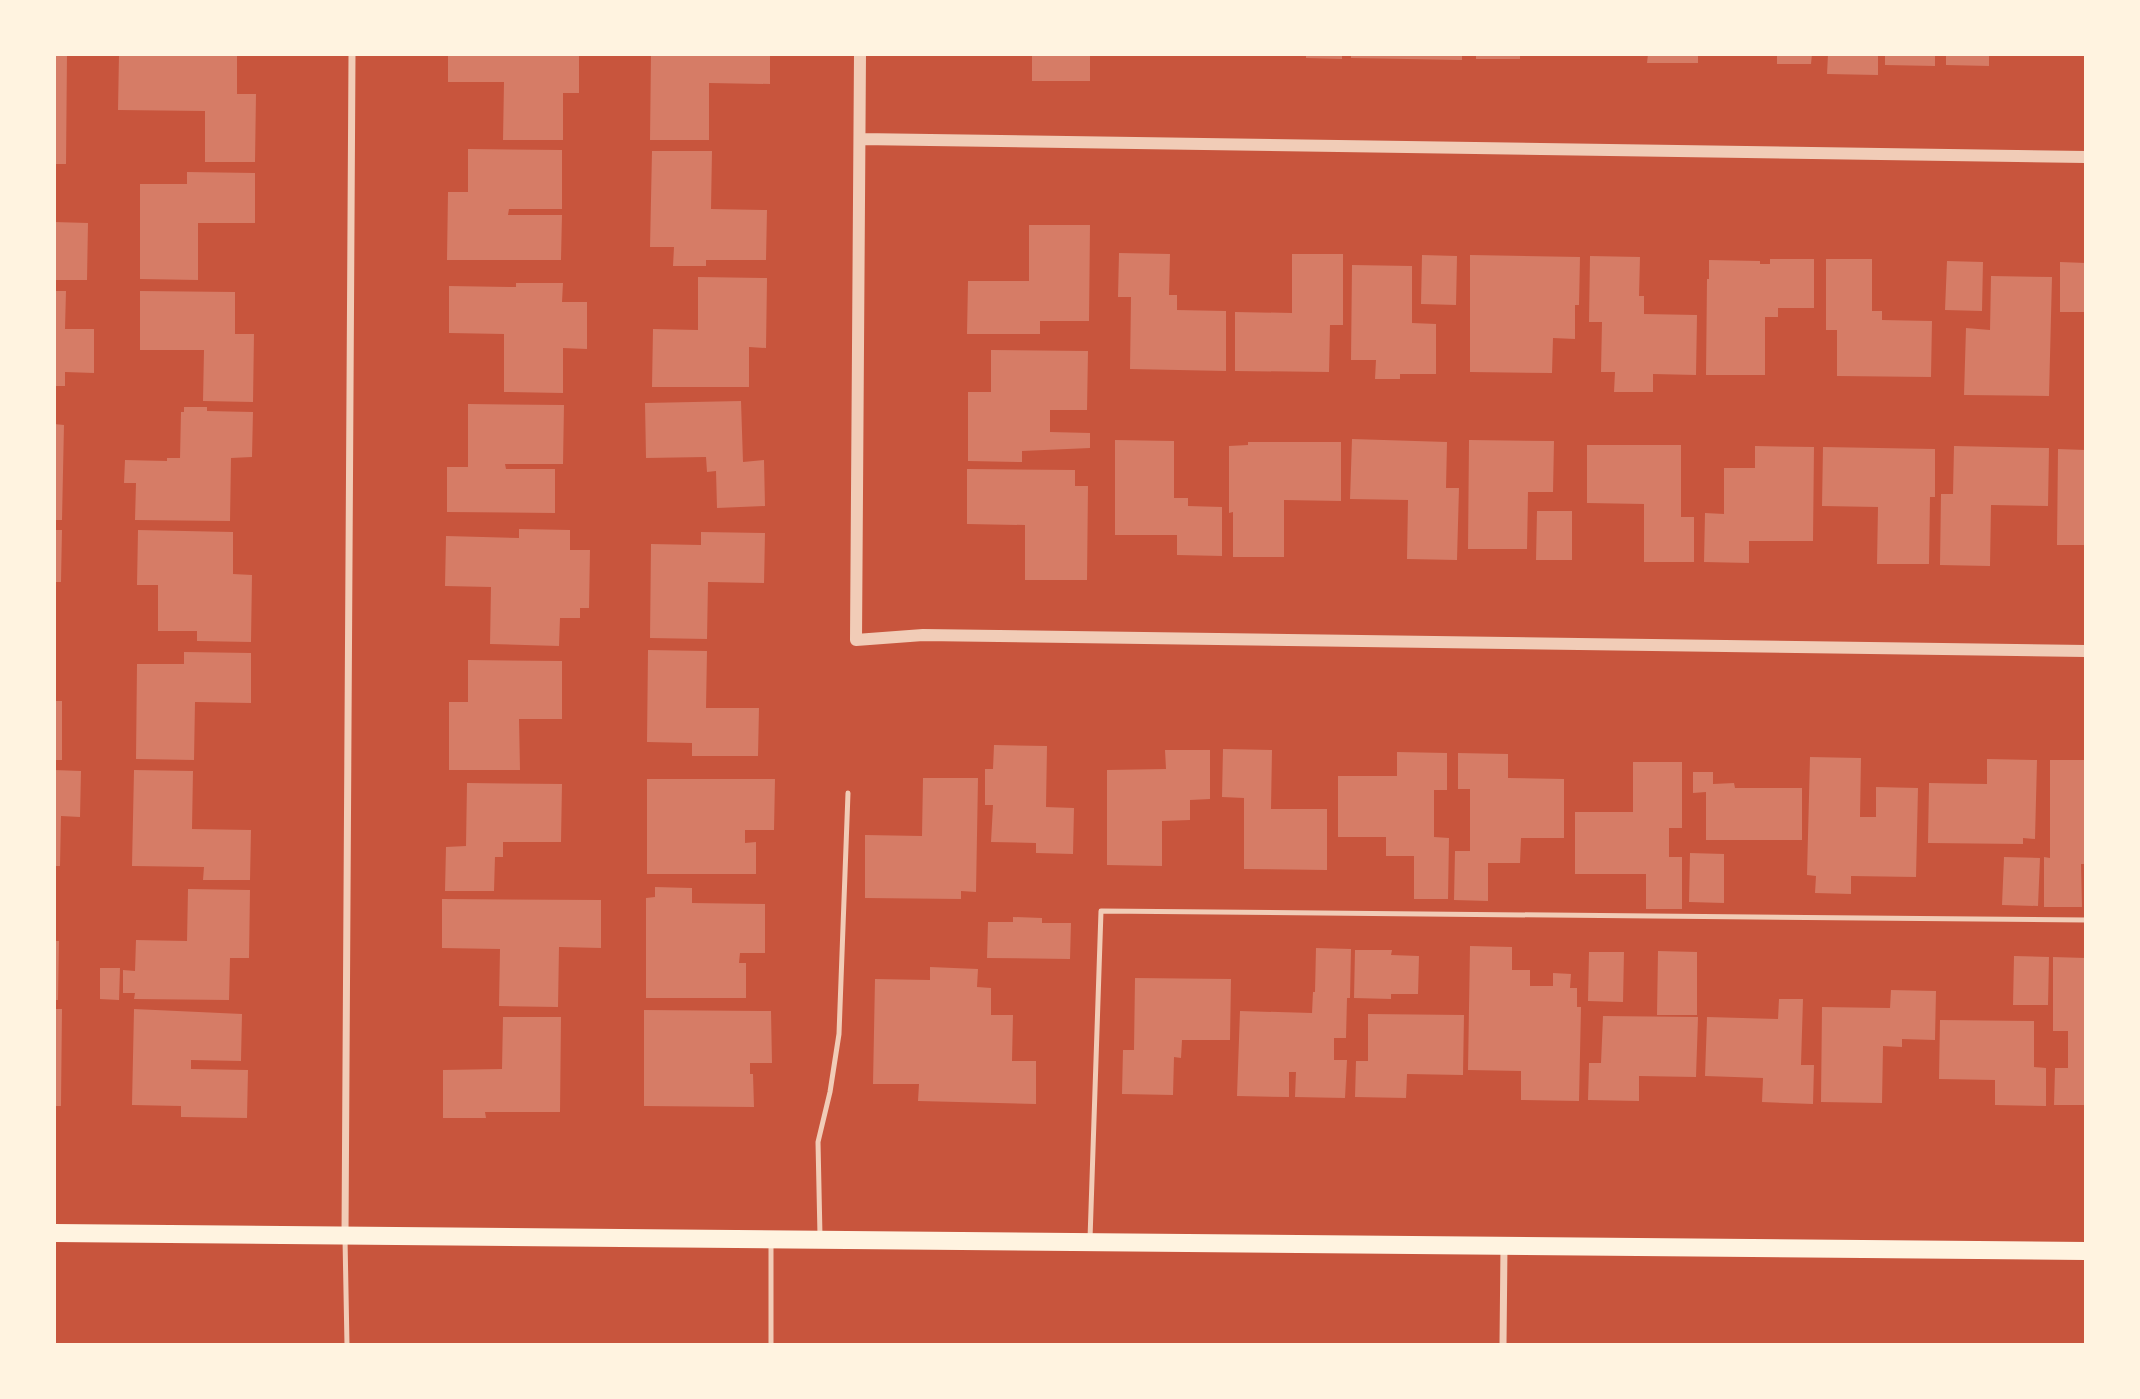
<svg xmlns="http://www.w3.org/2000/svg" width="2140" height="1399" font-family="'Space Grotesk',sans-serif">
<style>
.building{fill:#d67c66}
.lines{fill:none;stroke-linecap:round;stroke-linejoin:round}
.service{stroke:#f1ccb7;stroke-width:5}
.minor{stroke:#f1ccb7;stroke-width:7}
.tertiary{stroke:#f1ccb7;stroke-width:12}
.primary{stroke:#fff3e0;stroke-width:18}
</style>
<rect width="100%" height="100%" fill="#c8553d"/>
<path class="building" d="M 54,54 L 67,54 L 66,164 L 54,164 Z
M 119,54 L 237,54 L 237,94 L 256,94 L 255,162 L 205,162 L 205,111 L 118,110 Z
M 448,54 L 579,54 L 579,93 L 563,93 L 563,140 L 503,140 L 504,82 L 448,82 Z
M 651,54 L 770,54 L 770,84 L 709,83 L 709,140 L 650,140 Z
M 1032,54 L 1090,54 L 1090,81 L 1032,81 Z
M 1306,54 L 1342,54 L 1342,59 L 1306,58 Z
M 1351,54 L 1462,54 L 1462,60 L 1351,58 Z
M 1476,54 L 1520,54 L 1520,59 L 1476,59 Z
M 1648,54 L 1698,54 L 1698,63 L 1647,63 Z
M 1777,54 L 1812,54 L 1811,64 L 1777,64 Z
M 1828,54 L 1878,54 L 1878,75 L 1827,74 Z
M 1885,54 L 1935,54 L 1935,66 L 1885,65 Z
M 1946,54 L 1989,54 L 1989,66 L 1946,65 Z
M 468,149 L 562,150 L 562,209 L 509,209 L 508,215 L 562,215 L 561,260 L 447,260 L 448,192 L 468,192 Z
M 652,151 L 712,151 L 711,209 L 767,210 L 766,260 L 706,260 L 706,266 L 673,266 L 674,247 L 650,247 Z
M 187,172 L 255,173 L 255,223 L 198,223 L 198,280 L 140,279 L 140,184 L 187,184 Z
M 54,222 L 88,223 L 87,280 L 54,280 Z
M 1029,225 L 1090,225 L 1089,321 L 1040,321 L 1040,334 L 967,334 L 968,281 L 1029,281 Z
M 1119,253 L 1170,254 L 1169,295 L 1177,295 L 1177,310 L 1226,311 L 1226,371 L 1130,369 L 1131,297 L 1118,297 Z
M 1292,254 L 1343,254 L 1343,325 L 1330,325 L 1329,372 L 1235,371 L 1235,312 L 1292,313 Z
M 1422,255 L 1457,256 L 1456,305 L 1421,304 Z
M 1470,255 L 1580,257 L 1579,305 L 1575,305 L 1575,339 L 1553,338 L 1552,373 L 1470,372 Z
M 1590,256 L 1640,257 L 1639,296 L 1644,296 L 1644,314 L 1697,315 L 1696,375 L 1653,374 L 1653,392 L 1614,392 L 1615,372 L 1601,372 L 1602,322 L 1589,322 Z
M 1770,259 L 1814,259 L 1814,308 L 1778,308 L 1778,317 L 1765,317 L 1765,375 L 1706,375 L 1707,279 L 1709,279 L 1709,260 L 1760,261 L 1760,264 L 1770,264 Z
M 1826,259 L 1872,259 L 1872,311 L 1882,311 L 1882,320 L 1932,321 L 1931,377 L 1837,376 L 1837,330 L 1826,330 Z
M 1947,261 L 1983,262 L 1982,311 L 1945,310 Z
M 2060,262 L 2086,263 L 2086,312 L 2060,312 Z
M 1352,265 L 1412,266 L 1412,323 L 1436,324 L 1436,374 L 1400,374 L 1400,379 L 1375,379 L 1376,360 L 1351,360 Z
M 1991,276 L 2052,277 L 2049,396 L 1964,395 L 1966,328 L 1990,330 Z
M 698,277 L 767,278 L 766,348 L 749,347 L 749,387 L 652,387 L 653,329 L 698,330 Z
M 516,283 L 563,283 L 562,302 L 587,302 L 587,349 L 563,348 L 563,393 L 504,392 L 504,334 L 449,333 L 449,286 L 516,287 Z
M 54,291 L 66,291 L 65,329 L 94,329 L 94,373 L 65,372 L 65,386 L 54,386 Z
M 140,291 L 235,292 L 235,334 L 254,334 L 253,402 L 203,401 L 204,350 L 140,350 Z
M 991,350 L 1088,351 L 1087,410 L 1050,410 L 1050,432 L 1090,433 L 1090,448 L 1022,451 L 1022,462 L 968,461 L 968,392 L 991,392 Z
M 741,401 L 743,462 L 764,460 L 765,506 L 717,508 L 716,471 L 707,472 L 706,457 L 646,458 L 645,403 Z
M 468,404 L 564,405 L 563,464 L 505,464 L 506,469 L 555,469 L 555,513 L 447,512 L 447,467 L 468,467 Z
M 184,407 L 207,407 L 207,411 L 253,412 L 252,457 L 231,458 L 230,521 L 135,520 L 136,483 L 124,483 L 125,460 L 167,461 L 167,458 L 180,458 L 181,412 L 184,412 Z
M 54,424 L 64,425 L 62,520 L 54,520 Z
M 1352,439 L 1447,442 L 1446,488 L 1459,488 L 1457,560 L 1407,559 L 1408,500 L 1350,499 Z
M 1115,440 L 1174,441 L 1174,498 L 1188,498 L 1188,506 L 1222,507 L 1222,556 L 1177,555 L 1177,535 L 1115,535 Z
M 1469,440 L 1554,441 L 1553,492 L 1528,492 L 1527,549 L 1468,549 Z
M 1248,442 L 1341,442 L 1341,501 L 1284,500 L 1284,557 L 1233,557 L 1233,512 L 1229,513 L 1229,446 L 1248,445 Z
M 1587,445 L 1681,445 L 1681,517 L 1694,517 L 1694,562 L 1644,562 L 1644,504 L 1587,503 Z
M 1755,446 L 1814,447 L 1813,541 L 1749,541 L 1749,563 L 1704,562 L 1705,513 L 1724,514 L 1724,468 L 1755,468 Z
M 1954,446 L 2049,448 L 2048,506 L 1991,505 L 1990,566 L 1940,565 L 1941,494 L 1953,494 Z
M 1823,447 L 1935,449 L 1935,497 L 1930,497 L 1929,564 L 1877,564 L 1878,507 L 1822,506 Z
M 2058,449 L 2086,450 L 2086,545 L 2057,545 Z
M 967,469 L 1075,470 L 1075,486 L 1088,486 L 1087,580 L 1025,580 L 1025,525 L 967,524 Z
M 1537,511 L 1572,511 L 1572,560 L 1536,560 Z
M 519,529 L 570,530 L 570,550 L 590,550 L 589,608 L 580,608 L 580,618 L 560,618 L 559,646 L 490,644 L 491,587 L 445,586 L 446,536 L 519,538 Z
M 54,530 L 62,530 L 61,582 L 54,582 Z
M 138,530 L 233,532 L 233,574 L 252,575 L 251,642 L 197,641 L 197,631 L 158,631 L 158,585 L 137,585 Z
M 701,532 L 765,533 L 764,583 L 708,582 L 707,639 L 650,638 L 651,544 L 701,545 Z
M 648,650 L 707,651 L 706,708 L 759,708 L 758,756 L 692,756 L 692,743 L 647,742 Z
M 184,652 L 251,653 L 251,703 L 195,702 L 194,760 L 136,759 L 137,664 L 184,664 Z
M 468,660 L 562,661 L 562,719 L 519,719 L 520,770 L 449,770 L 449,702 L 468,702 Z
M 54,701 L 62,701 L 62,760 L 54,760 Z
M 994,745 L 1047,746 L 1046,807 L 1074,808 L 1073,854 L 1036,853 L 1036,843 L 991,842 L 993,805 L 985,805 L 985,769 L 993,769 Z
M 1223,749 L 1272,750 L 1271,809 L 1327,809 L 1327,870 L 1244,869 L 1244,798 L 1222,797 Z
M 1165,750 L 1210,750 L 1210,799 L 1190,800 L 1190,820 L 1162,821 L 1162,866 L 1107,865 L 1107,770 L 1166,769 Z
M 1397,752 L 1447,753 L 1447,790 L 1434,790 L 1434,837 L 1449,838 L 1448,899 L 1414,899 L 1414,856 L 1386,856 L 1386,837 L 1338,837 L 1338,776 L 1397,776 Z
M 1458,753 L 1508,754 L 1508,778 L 1564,779 L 1564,838 L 1521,838 L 1520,863 L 1488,863 L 1488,901 L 1454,900 L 1455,851 L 1470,851 L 1470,789 L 1458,789 Z
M 1810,757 L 1861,758 L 1860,817 L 1876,817 L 1876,787 L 1918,788 L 1916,877 L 1851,876 L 1851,894 L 1815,893 L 1816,876 L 1807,875 Z
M 1987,759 L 2037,760 L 2035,839 L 2023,838 L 2023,844 L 1928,843 L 1929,783 L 1987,784 Z
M 2050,760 L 2086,760 L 2086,864 L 2081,864 L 2082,907 L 2044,907 L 2044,857 L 2050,858 Z
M 1633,762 L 1682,762 L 1682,828 L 1669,828 L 1669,857 L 1682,857 L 1682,909 L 1646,909 L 1646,874 L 1575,874 L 1575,812 L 1633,812 Z
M 54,770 L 81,771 L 80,817 L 61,816 L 60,866 L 54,866 Z
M 134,770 L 193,771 L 192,829 L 251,830 L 250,880 L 203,880 L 204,867 L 132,866 Z
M 1693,772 L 1713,772 L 1713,784 L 1734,783 L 1735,788 L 1802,788 L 1802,840 L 1706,840 L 1706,792 L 1693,793 Z
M 923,778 L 978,778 L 976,892 L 961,891 L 961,899 L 865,898 L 865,835 L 922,836 Z
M 647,779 L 775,779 L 774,830 L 745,830 L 745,843 L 756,842 L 756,874 L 647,874 Z
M 467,783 L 562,784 L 561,842 L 503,842 L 503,857 L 495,857 L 494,891 L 445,891 L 446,847 L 466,846 Z
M 1690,853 L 1724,854 L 1724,903 L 1689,902 Z
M 2004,857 L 2040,858 L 2038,906 L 2002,905 Z
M 655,887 L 692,888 L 692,903 L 765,904 L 765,953 L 740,953 L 739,963 L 746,963 L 746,998 L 646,998 L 646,898 L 655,897 Z
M 188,889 L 250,890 L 249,958 L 230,958 L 229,1000 L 134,999 L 135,993 L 123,993 L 123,970 L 135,971 L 136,940 L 187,941 Z
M 442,899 L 601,900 L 601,948 L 559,947 L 558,1007 L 499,1006 L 500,949 L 442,948 Z
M 1013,917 L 1042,918 L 1042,923 L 1071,923 L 1070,959 L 987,958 L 988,922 L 1013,922 Z
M 54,941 L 59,941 L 58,1000 L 54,1000 Z
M 1470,946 L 1512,947 L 1512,970 L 1530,970 L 1530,986 L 1553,986 L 1553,973 L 1571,974 L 1570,988 L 1577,988 L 1577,1007 L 1581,1007 L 1579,1101 L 1521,1100 L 1521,1071 L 1468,1070 Z
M 1316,948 L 1351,949 L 1350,998 L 1347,998 L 1346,1038 L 1334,1038 L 1334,1060 L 1347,1060 L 1345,1098 L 1295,1097 L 1296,1072 L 1289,1072 L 1289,1097 L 1237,1096 L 1240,1011 L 1312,1013 L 1313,992 L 1315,992 Z
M 1355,950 L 1392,950 L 1391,955 L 1419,956 L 1418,994 L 1391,994 L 1391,999 L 1354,998 Z
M 1658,951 L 1697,952 L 1697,1015 L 1657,1015 Z
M 1589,952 L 1624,952 L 1623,1002 L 1588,1001 Z
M 2014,956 L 2049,957 L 2048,1005 L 2013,1005 Z
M 2053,957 L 2086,958 L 2086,1105 L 2054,1105 L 2055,1068 L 2068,1068 L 2068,1031 L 2053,1031 Z
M 930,967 L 978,969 L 977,987 L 991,988 L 991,1015 L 1013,1015 L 1012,1061 L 1036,1061 L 1036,1104 L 918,1101 L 919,1084 L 873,1084 L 875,979 L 930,980 Z
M 100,968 L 120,968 L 119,1000 L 100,999 Z
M 1135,978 L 1231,979 L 1230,1040 L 1182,1040 L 1181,1058 L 1174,1057 L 1173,1095 L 1122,1094 L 1123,1050 L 1134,1050 Z
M 1891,990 L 1936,991 L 1935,1040 L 1902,1039 L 1902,1047 L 1883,1046 L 1882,1103 L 1821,1102 L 1822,1007 L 1890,1008 Z
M 1779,999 L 1803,999 L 1801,1065 L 1814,1065 L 1813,1104 L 1762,1102 L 1763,1078 L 1705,1076 L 1707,1017 L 1778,1019 Z
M 54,1009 L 62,1009 L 61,1106 L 54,1106 Z
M 134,1009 L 242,1014 L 241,1061 L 191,1060 L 191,1069 L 248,1070 L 247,1118 L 181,1117 L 181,1106 L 132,1105 Z
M 644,1010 L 771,1011 L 772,1063 L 750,1063 L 750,1074 L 753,1074 L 754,1107 L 644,1106 Z
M 1368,1014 L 1464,1015 L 1463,1075 L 1407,1074 L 1406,1098 L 1355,1097 L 1356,1061 L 1368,1061 Z
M 1603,1016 L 1698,1017 L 1696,1077 L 1639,1076 L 1639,1101 L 1588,1100 L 1589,1063 L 1601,1063 Z
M 503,1017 L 561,1017 L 560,1112 L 485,1112 L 486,1118 L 443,1118 L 443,1070 L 502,1069 Z
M 1940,1020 L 2034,1021 L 2034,1067 L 2046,1068 L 2046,1106 L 1995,1105 L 1995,1080 L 1939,1079 Z"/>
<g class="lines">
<path class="service" d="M 820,1236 L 818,1142 L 830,1092 L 839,1034 L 848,793
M 345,1238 L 347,1345
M 1090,1239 L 1101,911 L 2086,920
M 771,1345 L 771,1242"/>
<path class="minor" d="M 345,1235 L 352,54
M 1503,1345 L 1504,1246"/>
<path class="tertiary" d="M 860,54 L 856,640 L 923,635 L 2086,651
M 860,139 L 2086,157"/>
<path class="primary" d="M 54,1233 L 2086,1251"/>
</g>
<rect width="2140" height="1399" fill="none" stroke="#fff3e0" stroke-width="112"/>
</svg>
